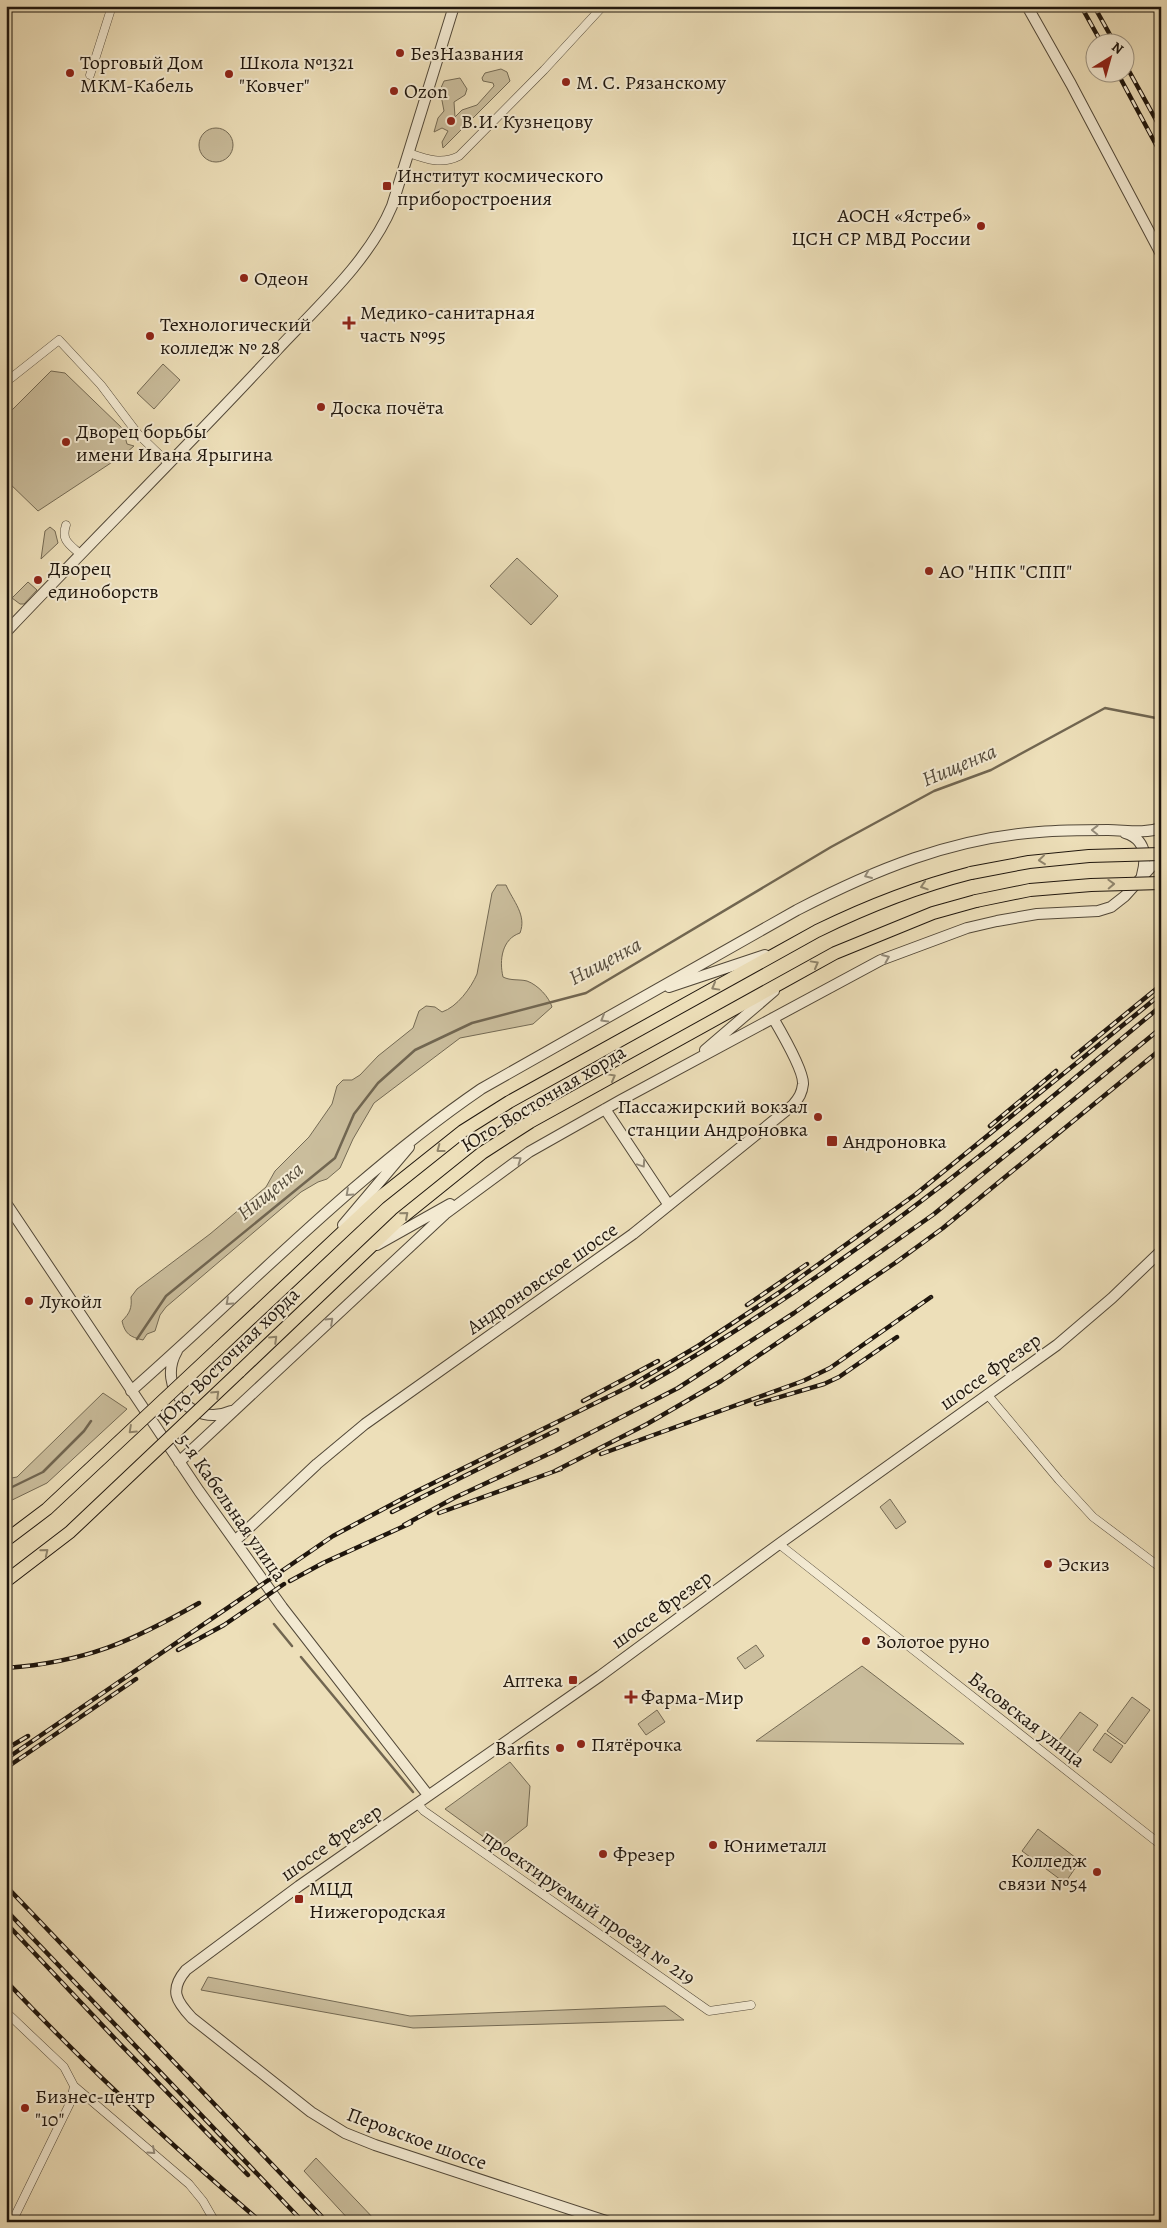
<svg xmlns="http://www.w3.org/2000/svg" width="1167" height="2228" font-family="Alegreya,serif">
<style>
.green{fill:#cabd9c;stroke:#746a54}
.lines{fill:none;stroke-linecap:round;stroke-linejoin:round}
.stream{stroke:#716651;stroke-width:2.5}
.minor-casing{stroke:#524838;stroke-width:9}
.tertiary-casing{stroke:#524838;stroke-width:12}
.primary-casing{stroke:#1f160d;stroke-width:14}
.minor{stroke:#f3ead2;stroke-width:8}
.tertiary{stroke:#f3ead2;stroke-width:10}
.primary{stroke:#eddfb9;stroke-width:12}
.rail-casing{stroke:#1f160d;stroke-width:4.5}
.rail{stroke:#f3ead2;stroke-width:2.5;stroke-dasharray:8;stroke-linecap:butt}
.primary-bridge-casing{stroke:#1f160d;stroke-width:14;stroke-linecap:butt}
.primary-bridge{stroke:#eddfb9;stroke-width:12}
.oneway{stroke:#948b79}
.oneway2{stroke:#90856c}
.poi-dot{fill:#8f2418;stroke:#f3ead2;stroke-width:2}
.labels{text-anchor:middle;stroke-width:4;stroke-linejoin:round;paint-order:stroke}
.poi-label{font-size:20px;fill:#1f160d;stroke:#f3ead2;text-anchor:start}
.street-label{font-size:20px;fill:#1f160d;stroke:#f3ead2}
.water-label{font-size:21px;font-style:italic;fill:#554b3b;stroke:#f3ead2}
</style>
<rect width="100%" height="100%" fill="#eddfb9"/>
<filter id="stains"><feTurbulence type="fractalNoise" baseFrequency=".004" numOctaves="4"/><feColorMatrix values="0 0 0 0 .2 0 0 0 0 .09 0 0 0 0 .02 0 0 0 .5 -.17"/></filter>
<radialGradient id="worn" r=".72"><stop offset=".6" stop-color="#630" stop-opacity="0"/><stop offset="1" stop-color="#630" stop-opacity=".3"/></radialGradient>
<path class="green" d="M 501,69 L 507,72 L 510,81 L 443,148 L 442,142 L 448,131 L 442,128 L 434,132 L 438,118 L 444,111 L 440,90 L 444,81 L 460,78 L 467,89 L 465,95 L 454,102 L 455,117 L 462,110 L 477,105 L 494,86 L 493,83 L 483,81 L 482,78 L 485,73 Z
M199 145a17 17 0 1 1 34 0a17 17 0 1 1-34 0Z
M 163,364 L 180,380 L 154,409 L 137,393 Z
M 51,371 L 65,373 L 123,429 L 127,444 L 134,446 L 126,453 L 38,511 L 6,480 L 6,416 Z
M 50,527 L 55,531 L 58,543 L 41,559 L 45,531 Z
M 517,558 L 558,596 L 531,625 L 490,586 Z
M 28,582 L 37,590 L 24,604 L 20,604 L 12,598 Z
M 497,885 L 506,885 C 513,901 527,915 520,933 C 502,939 499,960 503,977 C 511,981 519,979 527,981 C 538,985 549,997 552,1007 L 533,1024 L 460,1038 L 374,1103 L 353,1139 L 340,1168 L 327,1179 L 318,1182 L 301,1192 L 166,1307 L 160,1315 L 155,1331 L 147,1334 L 143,1340 C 130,1337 125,1334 122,1321 C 130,1313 132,1308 131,1297 L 137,1289 L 210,1234 L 266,1187 L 275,1171 L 309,1137 L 332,1104 L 337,1086 L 343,1080 L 352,1080 L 360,1075 L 378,1056 L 413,1028 L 419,1011 L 426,1006 L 435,1007 L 442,1012 C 457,1007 471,988 477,974 L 492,893 Z
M 103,1393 L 127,1409 L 47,1483 L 6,1503 L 6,1479 L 17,1477 Z
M 890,1499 L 906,1522 L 896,1529 L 880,1507 Z
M 756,1645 L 764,1656 L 745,1669 L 737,1658 Z
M 862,1666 L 964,1744 L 756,1741 Z
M 1132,1697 L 1150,1710 L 1125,1744 L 1107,1731 Z
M 657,1710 L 665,1722 L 646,1735 L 638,1724 Z
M 1080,1712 L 1098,1725 L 1074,1757 L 1056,1744 Z
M 1105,1733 L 1123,1746 L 1111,1763 L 1093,1750 Z
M 510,1762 L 530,1786 L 527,1826 L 499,1848 L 445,1809 Z
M 1038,1829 L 1080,1861 L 1065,1883 L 1022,1851 Z
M 208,1977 L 410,2016 L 665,2006 L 684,2020 L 413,2028 L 201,1990 Z
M 316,2158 L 377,2222 L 351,2222 L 304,2171 Z"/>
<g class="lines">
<path class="stream" d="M 137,1339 L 166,1296 L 335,1158 L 354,1114 L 378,1083 L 415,1050 L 472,1023 L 586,993 L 831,847 L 934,791 L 991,770 L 1105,708 L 1161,719
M 6,1490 L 43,1472 L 84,1431 L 91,1421
M 274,1624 L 292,1646
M 301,1657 L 413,1792"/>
<g class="minor-casing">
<path id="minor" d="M 90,75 L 112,6
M 409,153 C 426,159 442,165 459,156 L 544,70 L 603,6
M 6,382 L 59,340 L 101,385 L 138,434 L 168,463
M 66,525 C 61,540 69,544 79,553
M 987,1394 L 1059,1480 L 1093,1517 L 1161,1568
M 779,1544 L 1161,1845
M 417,1803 L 424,1811 L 709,2011 L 751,2005
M 6,2012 L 64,2067 L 74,2086 L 71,2101 L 12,2222
M 74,2086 L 189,2184 L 203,2201 L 215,2222"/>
</g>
<g class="tertiary-casing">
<path id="tertiary" d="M 1027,6 L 1071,84 L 1161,254
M 6,632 C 96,537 188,446 277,350 C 317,307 369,261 392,206 L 454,6
M 1125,833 C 1146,839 1147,857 1142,875
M 669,987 L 765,955
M 705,1050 L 774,991
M 605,1109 L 668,1204
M 6,1203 L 199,1491 L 282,1607 L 428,1795
M 343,1225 L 409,1147
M 377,1245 L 450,1204
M 177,1351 C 156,1387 193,1428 231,1411
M 131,1391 C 247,1289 354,1176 481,1089 L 797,910 C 874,870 952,838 1039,832 C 1062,830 1085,830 1108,830 C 1125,830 1144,834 1161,828
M 179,1462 L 445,1214 L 529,1152 L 621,1100 L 881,960 L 967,928 L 997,921 L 1037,914 L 1098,911 L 1111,907 L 1125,896 L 1161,856
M 236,1540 L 317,1464 L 365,1424 L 633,1234 L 793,1105 C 799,1098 802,1093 803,1084 C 804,1071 780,1030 773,1018
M 609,2222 L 375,2145 L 345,2133 L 311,2112 L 192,2018 C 176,2001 169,1990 186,1970 L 299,1886 L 600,1676 L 779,1544 L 1057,1345 L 1112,1298 L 1161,1251"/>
</g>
<g class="primary-casing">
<path id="primary" d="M 218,1349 L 379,1198 L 463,1131 L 509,1102 L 817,931 C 868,906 916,887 971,873
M 239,1372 L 400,1219 L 482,1153 L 530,1122 L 835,953 L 933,913 L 976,901"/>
</g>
<use href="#minor" class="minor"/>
<use href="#tertiary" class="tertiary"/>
<use href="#primary" class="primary"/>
<g class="rail-casing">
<path id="rail" d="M 1081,6 L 1101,42
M 1094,6 L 1114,42
M 1124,62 L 1161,129
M 1117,72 L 1161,154
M 1073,1057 L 1161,985
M 990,1126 L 1056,1071
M 747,1305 L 807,1264
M 642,1387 C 763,1318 878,1237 987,1150 C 1046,1103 1103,1054 1161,1006
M 583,1401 L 658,1361
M 756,1404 L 824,1384 L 839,1377 L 897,1337
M 601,1454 L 803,1381 L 830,1368 L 931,1297
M 555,1471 L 647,1424 L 721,1381 L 895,1263 L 943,1228 L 1161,1049
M 392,1512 L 557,1430
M 439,1513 L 561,1469
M 404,1525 L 454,1498 L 555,1451 L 678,1388 L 794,1313 L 934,1214 L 1161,1028
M 290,1581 L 323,1563 L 411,1523
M 178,1650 L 224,1625 L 284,1584
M 6,1668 C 86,1662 131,1642 199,1603
M 6,1749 L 28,1736
M 6,1759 L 333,1536 L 415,1492 L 630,1386 L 698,1346 L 780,1292 L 916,1194 L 1161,994
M 6,1768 L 136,1679
M 6,1886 L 327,2222
M 6,1910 L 303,2222
M 6,1923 L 120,2044 L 248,2175
M 6,1981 C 87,2067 172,2146 261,2222"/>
</g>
<use href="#rail" class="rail"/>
<g class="primary-bridge-casing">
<path id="primary-bridge" d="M 971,873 L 1029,862 L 1089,856 L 1161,854
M 976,901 L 1030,890 L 1091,885 L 1161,883
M 6,1540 L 47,1509 L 218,1349
M 6,1581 L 70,1532 L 239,1372"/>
</g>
<use href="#primary-bridge" class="primary-bridge"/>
</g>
<defs><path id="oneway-chevron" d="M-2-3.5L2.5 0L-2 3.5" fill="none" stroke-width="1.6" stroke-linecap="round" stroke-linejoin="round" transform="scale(1.25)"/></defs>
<g class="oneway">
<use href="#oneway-chevron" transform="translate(1095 830) rotate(-179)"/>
<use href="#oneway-chevron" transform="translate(868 875) rotate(157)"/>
<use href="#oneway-chevron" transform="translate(886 958) rotate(-23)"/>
<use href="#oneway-chevron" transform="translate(604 1019) rotate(150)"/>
<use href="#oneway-chevron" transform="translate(518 1160) rotate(-35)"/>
<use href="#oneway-chevron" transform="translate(642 1164) rotate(56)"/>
<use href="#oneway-chevron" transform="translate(349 1193) rotate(138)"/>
<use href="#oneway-chevron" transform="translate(229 1302) rotate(138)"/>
<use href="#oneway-chevron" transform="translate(330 1321) rotate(-43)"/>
<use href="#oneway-chevron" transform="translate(152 2151) rotate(42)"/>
</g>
<g class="oneway2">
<use href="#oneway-chevron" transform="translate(1042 860) rotate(174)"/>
<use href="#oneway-chevron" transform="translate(1111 884) rotate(-2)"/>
<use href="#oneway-chevron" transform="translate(924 886) rotate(162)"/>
<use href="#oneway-chevron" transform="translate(815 964) rotate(-29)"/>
<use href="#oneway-chevron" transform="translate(715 987) rotate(151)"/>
<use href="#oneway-chevron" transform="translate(612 1077) rotate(-29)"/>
<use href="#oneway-chevron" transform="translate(440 1149) rotate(143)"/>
<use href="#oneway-chevron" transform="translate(405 1215) rotate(-41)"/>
<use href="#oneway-chevron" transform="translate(274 1339) rotate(-44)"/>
<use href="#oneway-chevron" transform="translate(216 1394) rotate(-44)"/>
<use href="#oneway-chevron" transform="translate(132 1430) rotate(137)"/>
<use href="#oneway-chevron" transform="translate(45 1552) rotate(-39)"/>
</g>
<g class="poi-dot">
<circle cx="400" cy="53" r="5"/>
<circle cx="70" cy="73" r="5"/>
<circle cx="229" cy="74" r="5"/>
<circle cx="566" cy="82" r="5"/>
<circle cx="394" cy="91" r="5"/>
<circle cx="451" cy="121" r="5"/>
<rect x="382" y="181" width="10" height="10" rx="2.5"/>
<circle cx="981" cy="226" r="5"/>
<circle cx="244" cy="278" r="5"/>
<path d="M346.5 315.5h5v5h5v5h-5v5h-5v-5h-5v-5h5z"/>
<circle cx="150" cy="336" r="5"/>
<circle cx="321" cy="407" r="5"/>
<circle cx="66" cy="442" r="5"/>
<circle cx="929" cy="571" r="5"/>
<circle cx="38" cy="580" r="5"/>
<circle cx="818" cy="1117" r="5"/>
<rect x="826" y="1135" width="12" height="12" rx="2.5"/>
<circle cx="29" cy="1301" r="5"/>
<circle cx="1048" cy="1564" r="5"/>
<circle cx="866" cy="1641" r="5"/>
<rect x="568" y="1675" width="10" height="10" rx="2.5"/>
<path d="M628.5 1689.5h5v5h5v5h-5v5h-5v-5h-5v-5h5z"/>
<circle cx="581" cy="1744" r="5"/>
<circle cx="560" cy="1748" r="5"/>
<circle cx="713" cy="1845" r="5"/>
<circle cx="603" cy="1854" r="5"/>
<circle cx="1097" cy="1872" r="5"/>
<rect x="294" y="1894" width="10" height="10" rx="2.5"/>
<circle cx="25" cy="2108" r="5"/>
</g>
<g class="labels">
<g class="poi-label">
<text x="410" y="60">БезНазвания</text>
<text x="80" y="69">Торговый Дом<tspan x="80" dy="23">МКМ-Кабель</tspan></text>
<text x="239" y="69">Школа №1321<tspan x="239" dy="23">"Ковчег"</tspan></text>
<text x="576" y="89">М. С. Рязанскому</text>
<text x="404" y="98">Ozon</text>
<text x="461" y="128">В.И. Кузнецову</text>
<text x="397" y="182">Институт космического<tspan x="397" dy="23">приборостроения</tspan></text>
<text x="971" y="222" text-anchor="end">АОСН «Ястреб»<tspan x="971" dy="23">ЦСН СР МВД России</tspan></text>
<text x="254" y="285">Одеон</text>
<text x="360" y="319">Медико-санитарная<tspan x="360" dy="23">часть №95</tspan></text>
<text x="160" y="331">Технологический<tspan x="160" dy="23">колледж № 28</tspan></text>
<text x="331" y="414">Доска почёта</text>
<text x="76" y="438">Дворец борьбы<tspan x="76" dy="23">имени Ивана Ярыгина</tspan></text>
<text x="48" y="575">Дворец<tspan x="48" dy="23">единоборств</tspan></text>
<text x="939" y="578">АО "НПК "СПП"</text>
<text x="808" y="1113" text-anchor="end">Пассажирский вокзал<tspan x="808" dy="23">станции Андроновка</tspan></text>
<text x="843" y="1148">Андроновка</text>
<text x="39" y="1308">Лукойл</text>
<text x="1058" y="1571">Эскиз</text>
<text x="876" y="1648">Золотое руно</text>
<text x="563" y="1687" text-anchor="end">Аптека</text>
<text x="641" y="1704">Фарма-Мир</text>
<text x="591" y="1751">Пятёрочка</text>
<text x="550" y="1755" text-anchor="end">Barfits</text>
<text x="723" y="1852">Юниметалл</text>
<text x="613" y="1861">Фрезер</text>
<text x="1087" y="1867" text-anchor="end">Колледж<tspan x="1087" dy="23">связи №54</tspan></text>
<text x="309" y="1895">МЦД<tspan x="309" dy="23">Нижегородская</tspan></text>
<text x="35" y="2103">Бизнес-центр<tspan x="35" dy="23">"10"</tspan></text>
</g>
<g class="street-label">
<text transform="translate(543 1098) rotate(-31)" y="7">Юго-Восточная хорда</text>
<text transform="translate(542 1278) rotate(-35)" y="7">Андроновское шоссе</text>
<text transform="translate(228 1356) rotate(-44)" y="7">Юго-Восточная хорда</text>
<text transform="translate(990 1371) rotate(-35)" y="7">шоссе Фрезер</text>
<text transform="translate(232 1507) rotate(55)" y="7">5-я Кабельная улица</text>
<text transform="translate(661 1609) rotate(-36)" y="7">шоссе Фрезер</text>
<text transform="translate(1027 1719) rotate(38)" y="7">Басовская улица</text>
<text transform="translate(331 1842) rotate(-35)" y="7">шоссе Фрезер</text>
<text transform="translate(589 1907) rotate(35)" y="7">проектируемый проезд № 219</text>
<text transform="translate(417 2138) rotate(20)" y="7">Перовское шоссе</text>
</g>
<g class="water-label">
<text transform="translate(959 765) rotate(-23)" y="7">Нищенка</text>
<text transform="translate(605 961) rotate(-28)" y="7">Нищенка</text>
<text transform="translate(270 1191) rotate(-39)" y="7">Нищенка</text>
</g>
</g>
<rect width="1167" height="2228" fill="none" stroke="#eddfb9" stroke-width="25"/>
<rect x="8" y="8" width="1152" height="2213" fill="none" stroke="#1f160d" stroke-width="2.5"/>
<rect x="12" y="12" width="1142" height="2203" fill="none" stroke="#1f160d"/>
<g transform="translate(1110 58) rotate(37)"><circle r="24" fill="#f3ead2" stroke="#9e9583"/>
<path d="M0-4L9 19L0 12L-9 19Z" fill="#8f2418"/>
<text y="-8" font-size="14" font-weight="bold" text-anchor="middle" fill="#1f160d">N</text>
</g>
<rect width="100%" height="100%" filter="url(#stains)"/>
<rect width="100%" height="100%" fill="url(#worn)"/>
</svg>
